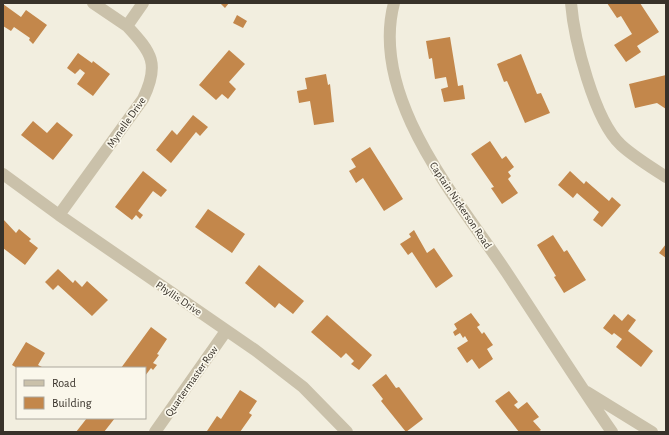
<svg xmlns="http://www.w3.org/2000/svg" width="669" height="435" font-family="'Alegreya Sans',sans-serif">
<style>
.building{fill:#c3874b}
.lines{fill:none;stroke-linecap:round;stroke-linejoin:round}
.street{stroke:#cac1aa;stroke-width:12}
.labels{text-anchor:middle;stroke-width:3.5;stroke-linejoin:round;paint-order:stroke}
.street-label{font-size:11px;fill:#38322a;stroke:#faf7eb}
</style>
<rect width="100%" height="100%" fill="#f2eedf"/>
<path class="building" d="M 220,3 L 229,3 L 225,8 Z
M 607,3 L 640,3 L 659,32 L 637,46 L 641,52 L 626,62 L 614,45 L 632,34 L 621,16 L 617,18 Z
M 3,4 L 21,17 L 26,10 L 47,25 L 33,44 L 29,40 L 30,38 L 14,27 L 11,31 L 3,26 Z
M 237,15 L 247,21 L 243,28 L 233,23 Z
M 450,37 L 458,86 L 463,85 L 465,99 L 444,102 L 441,89 L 448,87 L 446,77 L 435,79 L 432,58 L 429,59 L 426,41 Z
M 229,50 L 245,64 L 229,82 L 236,89 L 228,99 L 222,94 L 216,100 L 199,85 Z
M 78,53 L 92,63 L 93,61 L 110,74 L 93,96 L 77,84 L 85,73 L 80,69 L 75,74 L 67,68 Z
M 521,54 L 537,94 L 541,93 L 550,113 L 525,123 L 507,81 L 504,82 L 497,64 Z
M 326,74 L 328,85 L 330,84 L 334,122 L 314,125 L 310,101 L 299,103 L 297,91 L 307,89 L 305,78 Z
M 666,75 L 666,109 L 657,103 L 635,108 L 629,84 Z
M 193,115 L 208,127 L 200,136 L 196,132 L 171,163 L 156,150 L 172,130 L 177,135 Z
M 33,121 L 47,133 L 57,122 L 73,135 L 53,160 L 21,135 Z
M 490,141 L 502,159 L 506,156 L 514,167 L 508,172 L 511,176 L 508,179 L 518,193 L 502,204 L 491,188 L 494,187 L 471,154 Z
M 370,147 L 403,199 L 384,211 L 363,178 L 356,183 L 349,171 L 356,167 L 351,159 Z
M 143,171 L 167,190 L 161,197 L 153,191 L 138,211 L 143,215 L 140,219 L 136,215 L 132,220 L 115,207 Z
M 570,171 L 584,184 L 586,181 L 609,201 L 612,197 L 621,205 L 602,227 L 593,220 L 599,212 L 577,193 L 573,198 L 558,185 Z
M 208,209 L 245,234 L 232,253 L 195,227 Z
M 3,219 L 16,233 L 19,229 L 31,239 L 29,241 L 38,248 L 25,265 L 3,248 Z
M 414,230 L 427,253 L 434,248 L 453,276 L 436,288 L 412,252 L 408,255 L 400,244 L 411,237 L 409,234 Z
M 553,235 L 564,252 L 567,250 L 586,280 L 564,293 L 554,277 L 556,276 L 537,245 Z
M 666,244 L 666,258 L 659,253 Z
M 259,265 L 304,301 L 293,314 L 279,303 L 275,308 L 245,283 Z
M 58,269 L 73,283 L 75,280 L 82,287 L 87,281 L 108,300 L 92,316 L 58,285 L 53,290 L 45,282 Z
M 471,313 L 480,325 L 477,327 L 482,334 L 484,332 L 493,345 L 487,349 L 493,359 L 479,369 L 472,359 L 467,363 L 457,348 L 468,341 L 465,336 L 463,338 L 460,333 L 455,336 L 453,332 L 457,329 L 454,324 Z
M 614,314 L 622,321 L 628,314 L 636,320 L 628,331 L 653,351 L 641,367 L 616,347 L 622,339 L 614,333 L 612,335 L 603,328 Z
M 327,315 L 372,355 L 359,370 L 351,364 L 354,361 L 346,353 L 341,358 L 311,332 Z
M 151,327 L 167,339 L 157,354 L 159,355 L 153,363 L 157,365 L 153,370 L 151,368 L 145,376 L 145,368 L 121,368 Z
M 26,342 L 45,353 L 38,365 L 44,368 L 17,368 L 12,365 Z
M 386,374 L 396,388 L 399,387 L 423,419 L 406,432 L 381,401 L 383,399 L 372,385 Z
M 240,390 L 257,401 L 249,413 L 252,415 L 240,432 L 207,431 L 217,416 L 221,419 Z
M 509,391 L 518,402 L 514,405 L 518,409 L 527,402 L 539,417 L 533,421 L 541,430 L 538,432 L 519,432 L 495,401 Z
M 87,418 L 115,418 L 104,432 L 76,432 Z"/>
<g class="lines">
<path class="street" d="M 93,3 L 127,26
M 394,3 C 369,98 458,199 507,273 C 542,326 576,380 612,432
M 571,3 C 574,39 594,120 621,145 C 634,157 651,167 666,177
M 3,174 L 59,215 L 255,350 L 303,387 L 347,432
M 59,215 L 143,99 C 160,64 152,53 127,26 L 143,3
M 587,392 L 652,432
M 155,432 L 226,331"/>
</g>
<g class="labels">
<g class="street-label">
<text transform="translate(126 122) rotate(-55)" y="4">Mynelle Drive</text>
<text transform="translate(461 205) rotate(56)" y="4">Captain Nickerson Road</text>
<text transform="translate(179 298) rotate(34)" y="4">Phyllis Drive</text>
<text transform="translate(191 381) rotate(-55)" y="4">Quartermaster Row</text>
</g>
</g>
<rect width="669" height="435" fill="none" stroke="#38322a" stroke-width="8"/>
<rect x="16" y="367" width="130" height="52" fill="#faf7eb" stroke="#aca89e"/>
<rect x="24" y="380" width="20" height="6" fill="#cac1aa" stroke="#aca89e"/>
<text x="52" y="387" font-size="12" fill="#38322a">Road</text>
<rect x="24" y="397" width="20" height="12" fill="#c3874b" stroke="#aca89e"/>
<text x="52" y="407" font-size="12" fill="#38322a">Building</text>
</svg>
